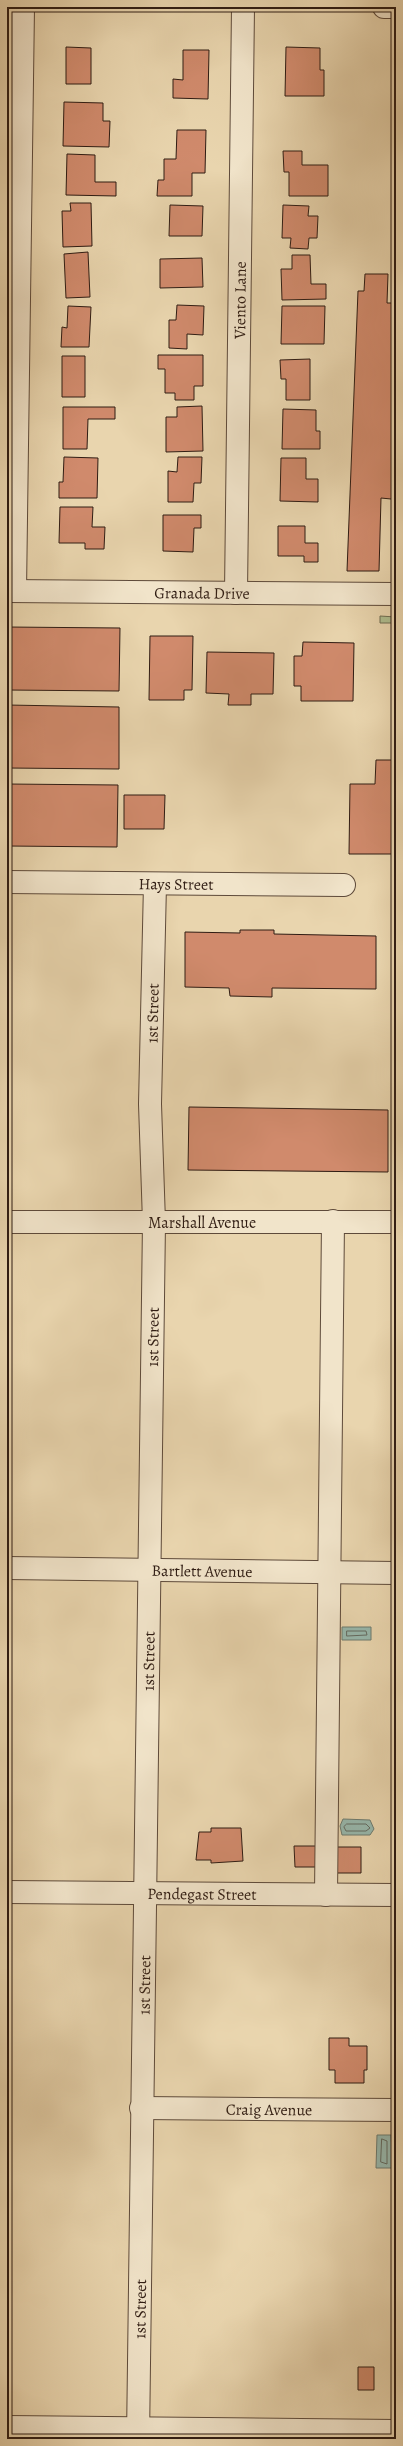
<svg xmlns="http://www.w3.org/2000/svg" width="403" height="2446" font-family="Alegreya,serif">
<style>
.green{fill:#afbe90;stroke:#6f6d52}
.water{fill:#97b8ad;stroke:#6d7a6f}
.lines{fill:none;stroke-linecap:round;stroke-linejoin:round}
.shore{stroke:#636a60;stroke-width:1}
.building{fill:#d08a6c;stroke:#2f1c13}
.minor-casing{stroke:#5e4a3a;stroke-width:24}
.minor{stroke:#f1e4ca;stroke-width:22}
.labels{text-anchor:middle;stroke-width:3;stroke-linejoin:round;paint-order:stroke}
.street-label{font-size:16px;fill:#2f1c13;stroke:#f1e4ca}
</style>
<rect width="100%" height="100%" fill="#e9d5ae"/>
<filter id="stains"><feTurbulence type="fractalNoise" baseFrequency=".005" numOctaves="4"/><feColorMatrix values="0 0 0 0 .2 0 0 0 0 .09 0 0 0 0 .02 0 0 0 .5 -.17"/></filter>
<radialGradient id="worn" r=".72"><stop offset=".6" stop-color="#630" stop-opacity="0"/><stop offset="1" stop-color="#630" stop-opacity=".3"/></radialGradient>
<path class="green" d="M 380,616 L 396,617 L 396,623 L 380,623 Z"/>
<path class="water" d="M 342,1627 L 371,1627 L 371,1640 L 342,1640 Z
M 343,1819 L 370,1820 L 374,1829 L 370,1835 L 342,1835 L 340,1826 Z
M 377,2135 L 391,2135 L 393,2168 L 376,2168 Z"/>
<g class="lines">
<path class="shore" d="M 347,1631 L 366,1631 L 367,1635 L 347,1636 Z
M 347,1824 L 366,1824 L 370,1828 L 366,1831 L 346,1831 L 344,1827 Z
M 382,2139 L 387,2141 L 387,2164 L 381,2162 Z"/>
</g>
<path class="building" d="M 66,47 L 91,48 L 91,84 L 66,84 Z
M 286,47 L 320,48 L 320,70 L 324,70 L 324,96 L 285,96 Z
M 183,50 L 209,50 L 208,99 L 173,98 L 173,79 L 183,80 Z
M 64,102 L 103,103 L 103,121 L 110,121 L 109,147 L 63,146 Z
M 177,130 L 206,130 L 205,173 L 192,173 L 192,196 L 157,196 L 158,180 L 164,180 L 164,159 L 176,159 Z
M 283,151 L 302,151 L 302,165 L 328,165 L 328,196 L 289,196 L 289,172 L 284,172 Z
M 67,154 L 95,155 L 95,182 L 116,182 L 116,196 L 66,195 Z
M 70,203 L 91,203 L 92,246 L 63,247 L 62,211 L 71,211 Z
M 170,205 L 203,206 L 202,236 L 169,236 Z
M 283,205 L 309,206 L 308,216 L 318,216 L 317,238 L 309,238 L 308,249 L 290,248 L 291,238 L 282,238 Z
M 88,252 L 90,297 L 66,298 L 64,254 Z
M 292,255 L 310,255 L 311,284 L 326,284 L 326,299 L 282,300 L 281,269 L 292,269 Z
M 202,258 L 203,287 L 160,288 L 160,259 Z
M 365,274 L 388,274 L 387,303 L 396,303 L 396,493 L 391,499 L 381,498 L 379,571 L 347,571 L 358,291 L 364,291 Z
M 177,305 L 204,306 L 203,335 L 187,334 L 187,349 L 169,348 L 169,320 L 176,320 Z
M 68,306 L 91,307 L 89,347 L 61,347 L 62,327 L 67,328 Z
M 282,306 L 325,306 L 324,344 L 281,344 Z
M 158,355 L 203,355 L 203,386 L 194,386 L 194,400 L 175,400 L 175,393 L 165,393 L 165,369 L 158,369 Z
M 62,356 L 85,356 L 85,397 L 62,397 Z
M 310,359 L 310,400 L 286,400 L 286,379 L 281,379 L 280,360 Z
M 202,406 L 203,451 L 166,452 L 166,417 L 177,417 L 177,407 Z
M 63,407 L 115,407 L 115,419 L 88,419 L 87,449 L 63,449 Z
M 283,409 L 316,410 L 316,431 L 320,431 L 320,449 L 282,449 Z
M 64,457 L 98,458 L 97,498 L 59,498 L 59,482 L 63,482 Z
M 178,457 L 202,457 L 201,483 L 194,483 L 193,502 L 168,502 L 168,471 L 177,472 Z
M 281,458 L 306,458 L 306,479 L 318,479 L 318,502 L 280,501 Z
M 60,507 L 93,507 L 92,527 L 105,527 L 104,549 L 85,549 L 85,543 L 59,543 Z
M 163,515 L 201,515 L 201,528 L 194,528 L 193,552 L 163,551 Z
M 278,526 L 305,526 L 305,543 L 318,543 L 318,562 L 304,562 L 304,556 L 278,556 Z
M 7,627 L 120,628 L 119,691 L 7,690 Z
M 150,636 L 193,636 L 192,690 L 184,690 L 184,700 L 149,700 Z
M 303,642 L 354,643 L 353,701 L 301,701 L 301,686 L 294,686 L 294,656 L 302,656 Z
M 207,652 L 274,653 L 273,694 L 251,694 L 251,705 L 228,705 L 229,694 L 206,693 Z
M 7,705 L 119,707 L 119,769 L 7,768 Z
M 376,760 L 396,760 L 396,854 L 349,854 L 350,784 L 375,784 Z
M 7,784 L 118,785 L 117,847 L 7,846 Z
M 124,795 L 165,795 L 164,829 L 124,829 Z
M 240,930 L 274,930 L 274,934 L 376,936 L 376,989 L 272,988 L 272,997 L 230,996 L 229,988 L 185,987 L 185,932 L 240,933 Z
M 189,1107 L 388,1110 L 388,1172 L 188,1170 Z
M 211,1828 L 241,1828 L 243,1861 L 211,1863 L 211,1860 L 196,1860 L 199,1832 L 211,1832 Z
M 294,1846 L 316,1846 L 316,1867 L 295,1867 Z
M 333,1847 L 361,1847 L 361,1873 L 333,1873 Z
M 329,2038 L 349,2038 L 349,2046 L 367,2046 L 367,2070 L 364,2070 L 364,2083 L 335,2083 L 335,2070 L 329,2070 Z
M 358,2367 L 374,2367 L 374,2390 L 358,2390 Z"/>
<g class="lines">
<g class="minor-casing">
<g id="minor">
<path d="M 384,7 L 396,7"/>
<path id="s1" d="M 7,591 L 396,594"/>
<path d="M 15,591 L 23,7"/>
<path id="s2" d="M 236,593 L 243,7"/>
<path id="s3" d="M 7,882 L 344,885"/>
<path id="s4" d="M 7,1222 L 396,1222"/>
<path id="s5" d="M 7,1568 L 396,1573"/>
<path id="s6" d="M 7,1892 L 396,1895"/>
<path d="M 326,1895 L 333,1221"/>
<path id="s7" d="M 141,2108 L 396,2110"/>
<path d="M 7,2427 L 396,2431"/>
<path id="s8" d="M 138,2439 L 154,1222 L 150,1104 L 155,884"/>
</g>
</g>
<use href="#minor" class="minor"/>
</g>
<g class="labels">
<g class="street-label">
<text dy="6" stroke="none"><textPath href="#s2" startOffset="293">Viento Lane</textPath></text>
<text dy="6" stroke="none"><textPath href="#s1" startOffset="195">Granada Drive</textPath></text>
<text dy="6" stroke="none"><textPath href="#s3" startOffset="169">Hays Street</textPath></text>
<text dy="6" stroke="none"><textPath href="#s8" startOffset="1426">1st Street</textPath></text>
<text dy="6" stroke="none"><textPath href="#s4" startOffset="195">Marshall Avenue</textPath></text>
<text dy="6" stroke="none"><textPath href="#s8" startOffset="1102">1st Street</textPath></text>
<text dy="6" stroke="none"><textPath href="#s5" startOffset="195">Bartlett Avenue</textPath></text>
<text dy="6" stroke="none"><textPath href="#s8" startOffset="778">1st Street</textPath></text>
<text dy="6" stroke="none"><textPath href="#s6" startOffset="195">Pendegast Street</textPath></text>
<text dy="6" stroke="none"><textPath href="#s8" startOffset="454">1st Street</textPath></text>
<text dy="6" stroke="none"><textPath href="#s7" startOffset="128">Craig Avenue</textPath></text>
<text dy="6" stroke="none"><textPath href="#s8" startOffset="130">1st Street</textPath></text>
</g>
</g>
<rect width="403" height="2446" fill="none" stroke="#e9d5ae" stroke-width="24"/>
<rect x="8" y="8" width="387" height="2430" fill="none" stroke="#2f1c13" stroke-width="2"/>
<rect x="12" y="12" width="379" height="2422" fill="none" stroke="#2f1c13"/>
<rect width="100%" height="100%" filter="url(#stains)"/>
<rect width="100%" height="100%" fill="url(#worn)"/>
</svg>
